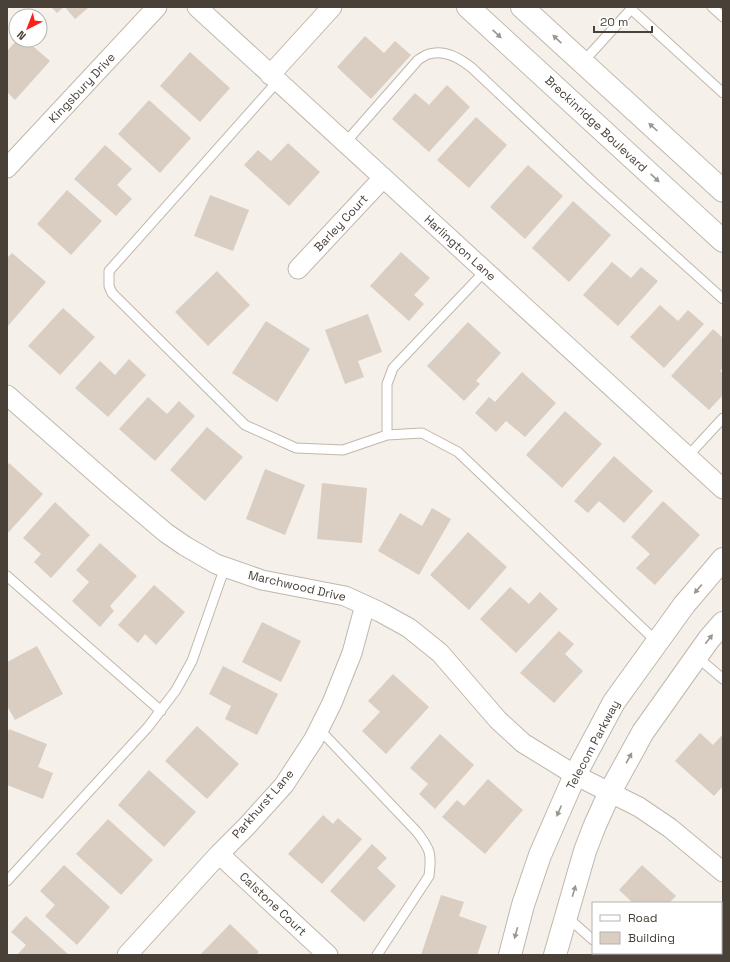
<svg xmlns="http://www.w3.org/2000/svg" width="730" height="962" font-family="'Space Grotesk',sans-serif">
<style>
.building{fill:#dacec2}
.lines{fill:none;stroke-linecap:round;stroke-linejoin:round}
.service-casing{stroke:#c1b7ac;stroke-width:11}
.minor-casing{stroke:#c1b7ac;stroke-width:21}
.tertiary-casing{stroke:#c1b7ac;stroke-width:24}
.service{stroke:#fff;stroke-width:9}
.minor{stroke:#fff;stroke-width:19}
.tertiary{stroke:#fff;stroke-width:22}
.oneway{fill:#9b9692}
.labels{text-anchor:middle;stroke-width:3;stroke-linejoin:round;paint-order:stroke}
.street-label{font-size:12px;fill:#494038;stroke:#fff}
</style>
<rect width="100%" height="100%" fill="#f5f0ea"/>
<path class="building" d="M 51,7 L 64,7 L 57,13 Z
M 65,7 L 89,7 L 75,19 Z
M 365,36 L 384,53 L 395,41 L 411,55 L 371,99 L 337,67 Z
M 17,40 L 26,40 L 50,61 L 15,100 L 7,92 L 7,48 L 8,50 Z
M 190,52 L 230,88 L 200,122 L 160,86 Z
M 447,85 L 470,107 L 429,152 L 392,119 L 415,93 L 429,105 Z
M 149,100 L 191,138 L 160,173 L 118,134 Z
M 476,117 L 507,145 L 469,188 L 437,160 Z
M 288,143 L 320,172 L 289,206 L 244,165 L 258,150 L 271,161 Z
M 105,145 L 132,169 L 117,185 L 132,199 L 116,216 L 74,179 Z
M 528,165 L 563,196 L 525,239 L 490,207 Z
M 67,190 L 102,221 L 71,255 L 37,224 Z
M 210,195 L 249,210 L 233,251 L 194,236 Z
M 573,201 L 611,235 L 569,282 L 532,248 Z
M 401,252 L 430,278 L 414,295 L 424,304 L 409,321 L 370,286 Z
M 12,253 L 46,282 L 7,327 L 7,258 Z
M 612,262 L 631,278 L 641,267 L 658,281 L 618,326 L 583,295 Z
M 217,271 L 250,305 L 208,346 L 175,312 Z
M 660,305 L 678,321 L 688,310 L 704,324 L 664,368 L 630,337 Z
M 63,308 L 95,337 L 60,375 L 28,346 Z
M 368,314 L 382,352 L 358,361 L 364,377 L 345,384 L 325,330 Z
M 266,321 L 310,349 L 277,402 L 232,373 Z
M 468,322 L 501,353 L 476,381 L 480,384 L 464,401 L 427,366 Z
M 713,329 L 723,338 L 723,368 L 720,371 L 723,373 L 723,395 L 709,410 L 671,376 Z
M 129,359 L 146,375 L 108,417 L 75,388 L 100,361 L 115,375 Z
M 522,372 L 556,403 L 525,437 L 506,421 L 496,432 L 475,413 L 489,397 L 495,402 Z
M 148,397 L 167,414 L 179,401 L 195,416 L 155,461 L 119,429 Z
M 565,411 L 602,444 L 562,488 L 526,455 Z
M 207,427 L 243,457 L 205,501 L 170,470 Z
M 614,456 L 653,491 L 624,523 L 599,501 L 588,513 L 574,501 Z
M 9,463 L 43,494 L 7,534 L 7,466 Z
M 265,469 L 305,485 L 285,535 L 246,519 Z
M 322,483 L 367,488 L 362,543 L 317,539 Z
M 663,501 L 700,535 L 655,585 L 636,568 L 650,554 L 631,537 Z
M 55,502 L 90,535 L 51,578 L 34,562 L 41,554 L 23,538 Z
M 432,508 L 451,519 L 419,575 L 378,551 L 400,513 L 422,526 Z
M 468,532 L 507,567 L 469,610 L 430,575 Z
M 100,543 L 137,576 L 110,606 L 114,611 L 100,627 L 72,601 L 89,582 L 76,570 Z
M 154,585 L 185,612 L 156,645 L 145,634 L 138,643 L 118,625 Z
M 510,587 L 529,604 L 540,592 L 558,609 L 516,653 L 480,619 Z
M 262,622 L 301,641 L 281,682 L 242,662 Z
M 559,631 L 574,644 L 565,654 L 583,671 L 554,703 L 520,673 Z
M 37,646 L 63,694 L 15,720 L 7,706 L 7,662 Z
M 223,666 L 278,694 L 257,735 L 225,719 L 231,706 L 209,694 Z
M 393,674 L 429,707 L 386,754 L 362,731 L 380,712 L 368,701 Z
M 197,726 L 239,764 L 207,799 L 165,761 Z
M 9,729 L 47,744 L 38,767 L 53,773 L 43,799 L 7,785 L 7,734 Z
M 700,733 L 713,745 L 723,734 L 723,786 L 714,796 L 675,761 Z
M 440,734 L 474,765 L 435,809 L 419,794 L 428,784 L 410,768 Z
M 149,770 L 196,812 L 164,847 L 118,805 Z
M 488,779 L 523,810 L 485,854 L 442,817 L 457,800 L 464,806 Z
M 323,815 L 333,824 L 338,818 L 362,839 L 322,884 L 288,854 Z
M 108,819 L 153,860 L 121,895 L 76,854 Z
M 372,844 L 387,858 L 377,868 L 396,886 L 364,922 L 330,891 Z
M 64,865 L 110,907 L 77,945 L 45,916 L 55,905 L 40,891 Z
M 642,865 L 676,896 L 669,903 L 633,903 L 619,890 Z
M 441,895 L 464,902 L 459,916 L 487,926 L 477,955 L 421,955 Z
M 26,916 L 69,955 L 17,955 L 26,945 L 11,932 Z
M 230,924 L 259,952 L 256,955 L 200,955 Z
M 657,953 L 709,953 L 707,955 L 659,955 Z"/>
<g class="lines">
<g class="service-casing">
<path id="service" d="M 712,7 L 723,17
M 631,9 L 723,93
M 583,62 L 633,7
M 277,82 L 109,271 L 109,286 L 112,293 L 245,425 L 296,448 L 343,450 L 387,435 L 422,433 L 458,452 L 657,642
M 345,143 L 418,60 C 421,58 425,55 429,54 C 445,49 461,59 472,68 L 593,182 L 723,299
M 387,435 L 387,384 L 393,368 L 485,271
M 688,456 L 723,418
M 7,576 L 161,711
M 697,657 L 723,679
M 319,729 L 417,832 C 430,849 432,853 429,876 L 377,955
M 7,881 L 148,727 L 176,690 L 192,661 L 225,567
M 567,917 L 593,940
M 607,953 L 609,955"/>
</g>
<g class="minor-casing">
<path id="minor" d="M 197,7 L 723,489
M 270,75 L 332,7
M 7,168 L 157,7
M 298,269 L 383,178
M 7,395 L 114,489 L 166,533 L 185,546 L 216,564 L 262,580 L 345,596 L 380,612 L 409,628 L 440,653 L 498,720 L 523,743 L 575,775 L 639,807 L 670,828 L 723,872
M 219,854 L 328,955
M 127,955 L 219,854 L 247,826 L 284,785 L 314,739 L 332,703 L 352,653 L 365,605"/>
</g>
<g class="tertiary-casing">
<path id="tertiary" d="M 468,7 L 723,241
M 522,7 L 723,191
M 510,955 L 523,905 L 540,855 L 575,775 L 614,702 L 684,605 L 723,559
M 555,955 L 585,851 L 595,825 L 610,792 L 643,732 L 709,639 L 723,623"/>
</g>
<use href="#service" class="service"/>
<use href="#minor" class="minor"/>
<use href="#tertiary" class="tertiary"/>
</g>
<defs><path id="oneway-solid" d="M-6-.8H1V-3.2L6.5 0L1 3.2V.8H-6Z"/></defs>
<g class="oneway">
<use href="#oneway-solid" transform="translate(497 34) rotate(43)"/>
<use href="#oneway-solid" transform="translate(557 39) rotate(-137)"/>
<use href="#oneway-solid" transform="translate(653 127) rotate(-138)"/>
<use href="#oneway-solid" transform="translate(655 178) rotate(43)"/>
<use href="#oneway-solid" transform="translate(698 589) rotate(130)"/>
<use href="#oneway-solid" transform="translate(709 639) rotate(-52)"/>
<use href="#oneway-solid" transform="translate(629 758) rotate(-61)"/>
<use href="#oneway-solid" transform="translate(559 811) rotate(114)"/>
<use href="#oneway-solid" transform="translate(574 891) rotate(-74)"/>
<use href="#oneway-solid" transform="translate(516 933) rotate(105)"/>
</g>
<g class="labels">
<g class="street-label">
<text transform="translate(82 88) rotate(-47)" y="4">Kingsbury Drive</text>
<text transform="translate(596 124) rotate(43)" y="4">Breckinridge Boulevard</text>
<text transform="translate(341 223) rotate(-47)" y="4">Barley Court</text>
<text transform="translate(460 248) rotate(42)" y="4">Harlington Lane</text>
<text transform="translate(297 586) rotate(13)" y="4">Marchwood Drive</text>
<text transform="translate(593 745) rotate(-62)" y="4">Telecom Parkway</text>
<text transform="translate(263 804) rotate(-49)" y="4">Parkhurst Lane</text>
<text transform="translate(273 904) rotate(43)" y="4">Calstone Court</text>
</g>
</g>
<rect width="730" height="962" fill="none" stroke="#494038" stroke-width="16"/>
<rect x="592" y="902" width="130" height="52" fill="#ffffff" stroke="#b6b3af"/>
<rect x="600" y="915" width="20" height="6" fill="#ffffff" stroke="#b6b3af"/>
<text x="628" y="922" font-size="12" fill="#494038">Road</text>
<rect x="600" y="932" width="20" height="12" fill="#dacec2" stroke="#b6b3af"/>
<text x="628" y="942" font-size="12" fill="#494038">Building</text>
<g transform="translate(28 28) rotate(222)"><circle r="19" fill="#ffffff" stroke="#b6b3af"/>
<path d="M0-3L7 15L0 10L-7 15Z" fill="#fd2019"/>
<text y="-6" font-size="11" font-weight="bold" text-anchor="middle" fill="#494038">N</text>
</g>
<path d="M594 26v6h58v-6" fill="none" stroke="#494038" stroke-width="2"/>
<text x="600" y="26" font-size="12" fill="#494038" stroke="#ffffff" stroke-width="3" paint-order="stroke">20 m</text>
</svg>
